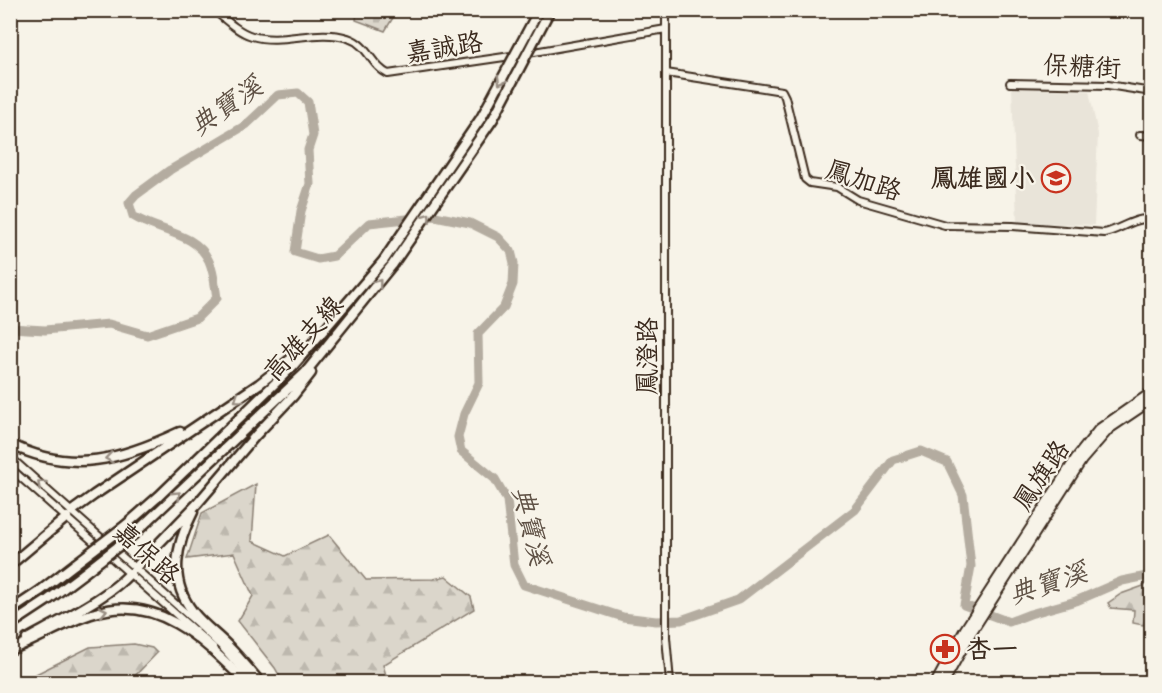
<svg xmlns="http://www.w3.org/2000/svg" width="1162" height="693" font-family="'Indie Flower','LXGW WenKai TC',sans-serif">
<style>
.built{fill:#e9e4d9}
.forest{fill:url(#forest-firs);stroke:#8b8074;stroke-width:1.5}
.cemetery{fill:url(#cemetery-stones);stroke:#8b8074;stroke-width:1.5}
.lines{fill:none;stroke-linecap:round;stroke-linejoin:round}
.river{stroke:#b4aca0;stroke-width:9}
.minor-casing{stroke:#3b2a1e;stroke-width:10}
.major-casing{stroke:#3b2a1e;stroke-width:12}
.highway-casing{stroke:#3b2a1e;stroke-width:13}
.minor{stroke:#f7f3e8;stroke-width:6}
.major{stroke:#f7f3e8;stroke-width:8}
.highway{stroke:#f7f3e8;stroke-width:8}
.highway-bridge-casing{stroke:#3b2a1e;stroke-width:13;stroke-linecap:butt}
.highway-bridge{stroke:#f7f3e8;stroke-width:8}
.oneway{stroke:#998e83}
.labels{text-anchor:middle;stroke-width:4.5;stroke-linejoin:round;paint-order:stroke}
.street-label{font-size:26px;fill:#3b2a1e;stroke:#f7f3e8}
.poi-label{font-size:26px;font-weight:bold;fill:#3b2a1e;stroke:#f7f3e8;text-anchor:end}
.water-label{font-size:27px;font-style:italic;fill:#5f5145;stroke:#f7f3e8}
</style>
<defs>
<pattern id="forest-firs" width="22" height="20" patternUnits="userSpaceOnUse" patternTransform="scale(1.5)"><rect width="22" height="20" fill="#dbd6cb"/><path d="M5 1l3.5 6h-7zM16 11l3.5 6h-7z" fill="#bdb8ae"/></pattern>
<pattern id="cemetery-stones" width="16" height="16" patternUnits="userSpaceOnUse" patternTransform="scale(1.5)"><rect width="16" height="16" fill="#dbd6cb"/><path d="M2 7V4a2 2 0 0 1 4 0v3zM10 15v-3a2 2 0 0 1 4 0v3z" fill="#bdb8ae"/></pattern>
</defs>
<rect width="100%" height="100%" fill="#f7f3e8"/>
<filter id="ink" filterUnits="userSpaceOnUse"><feTurbulence type="fractalNoise" baseFrequency=".0167" numOctaves="2"/><feDisplacementMap in="SourceGraphic" scale="12" xChannelSelector="R" yChannelSelector="G"/><feConvolveMatrix kernelMatrix="1 2 1 2 8 2 1 2 1" color-interpolation-filters="sRGB"/></filter>
<g filter="url(#ink)">
<path class="built" d="M 1012,88 L 1089,91 L 1098,134 L 1094,225 L 1017,222 Z"/>
<path class="forest" d="M 256,484 L 252,541 L 285,556 L 329,535 L 366,580 L 434,579 L 446,576 L 471,597 L 474,609 L 383,665 L 388,682 L 283,682 L 275,668 L 238,621 L 253,596 L 234,553 L 187,559 L 202,513 Z
M 1146,585 L 1151,585 L 1151,622 L 1143,625 L 1133,623 L 1134,610 L 1111,608 L 1108,603 L 1121,594 Z
M 134,644 L 152,648 L 157,653 L 129,682 L 20,682 L 90,647 Z"/>
<path class="cemetery" d="M 357,11 L 357,10 L 397,11 L 385,31 L 356,20 Z"/>
<g class="lines">
<path class="river" d="M 10,328 L 45,330 L 109,324 L 147,335 L 197,318 L 217,298 C 215,286 214,272 209,261 C 196,232 158,232 133,216 L 129,203 L 136,195 L 170,170 L 246,125 L 278,95 L 298,93 L 308,102 L 313,135 L 308,150 L 310,184 L 301,211 L 295,252 L 318,259 L 334,256 L 369,223 L 435,216 L 470,223 L 498,237 L 511,251 L 514,263 L 513,284 L 504,307 L 478,334 L 479,383 L 464,414 L 458,437 L 461,451 L 495,479 L 507,500 L 514,565 L 524,585 L 623,617 L 656,621 L 681,620 L 738,600 L 855,510 L 893,460 L 921,451 L 947,462 L 963,495 L 971,566 L 964,605 L 1009,622 L 1030,614 L 1076,601 L 1122,581 L 1152,575"/>
<g class="minor-casing">
<path id="minor" d="M 214,10 C 225,19 238,32 252,36 C 283,45 316,28 348,38 C 369,45 370,65 388,74 L 511,56 L 666,29
M 666,10 L 666,637 L 670,682
M 666,73 L 782,91 L 785,97 L 805,179 L 810,183 L 837,187 L 858,200 L 945,225 L 1013,226 L 1104,233 C 1121,230 1134,216 1152,220
M 1010,83 L 1108,85 L 1152,92
M 1140,135 L 1152,136
M 10,457 L 198,624 L 222,647 L 253,682
M 10,468 L 213,647"/>
</g>
<g class="major-casing">
<path id="major" d="M 936,682 L 965,629 L 1076,458 L 1099,429 L 1152,392
M 944,682 L 971,633 L 1082,460 L 1109,429 L 1152,400"/>
</g>
<g class="highway-casing">
<path id="highway" d="M 10,444 C 72,475 122,459 180,432
M 72,511 L 94,495 L 259,384 L 301,351
M 193,512 C 176,545 168,580 193,612 C 204,626 218,635 230,648 C 241,659 250,671 260,682
M 126,525 L 159,496 L 293,366 L 384,260
M 134,534 L 305,373 L 393,264
M 10,565 L 67,517
M 135,568 L 197,504 L 256,435 L 293,396 L 311,373
M 10,611 L 40,591 L 75,564
M 10,625 L 48,600 L 84,573
M 27,639 C 56,623 109,597 130,573
M 10,650 C 39,639 66,621 95,613 C 158,593 205,642 246,682"/>
</g>
<use href="#minor" class="minor"/>
<use href="#major" class="major"/>
<use href="#highway" class="highway"/>
<g class="highway-bridge-casing">
<path id="highway-bridge" d="M 384,260 L 481,118 L 539,10
M 393,264 L 493,119 L 550,10
M 75,564 L 126,525
M 84,573 L 134,534"/>
</g>
<use href="#highway-bridge" class="highway-bridge"/>
</g>
<defs><path id="oneway-chevron" d="M-2-3.5L2.5 0L-2 3.5" fill="none" stroke-width="1.6" stroke-linecap="round" stroke-linejoin="round" transform="scale(1.5)"/></defs>
<g class="oneway">
<use href="#oneway-chevron" transform="translate(501 81) rotate(119)"/>
<use href="#oneway-chevron" transform="translate(427 217) rotate(-55)"/>
<use href="#oneway-chevron" transform="translate(378 283) rotate(-51)"/>
<use href="#oneway-chevron" transform="translate(238 399) rotate(146)"/>
<use href="#oneway-chevron" transform="translate(109 458) rotate(172)"/>
<use href="#oneway-chevron" transform="translate(41 484) rotate(-139)"/>
<use href="#oneway-chevron" transform="translate(177 495) rotate(-44)"/>
<use href="#oneway-chevron" transform="translate(103 611) rotate(-13)"/>
</g>
</g>
<defs>
<g id="school-ring" transform="scale(1.5)"><circle r="9.5" fill="#f7f3e8" stroke="#c8321e" stroke-width="1.5"/><path d="M0-5L7-2L0 1L-7-2ZM-4 1L0 2.5L4 1V4Q0 6-4 4Z" fill="#c8321e"/></g>
<g id="pharmacy-ring" transform="scale(1.5)"><circle r="9.5" fill="#f7f3e8" stroke="#c8321e" stroke-width="1.5"/><path d="M-2-6h4v4h4v4h-4v4h-4v-4h-4v-4h4Z" fill="#c8321e"/></g>
</defs>
<g fill-rule="evenodd">
<use href="#school-ring" x="1056" y="178"/>
<use href="#pharmacy-ring" x="945" y="649"/>
</g>
<g class="labels">
<g class="street-label">
<text transform="translate(444 47) rotate(-9)" y="9">嘉誠路</text>
<text transform="translate(1082 66) rotate(3)" y="9">保糖街</text>
<text transform="translate(864 180) rotate(18)" y="9">鳳加路</text>
<text transform="translate(303 338) rotate(-48)" y="9">高雄支線</text>
<text transform="translate(647 356) rotate(-90)" y="9">鳳澄路</text>
<text transform="translate(1041 475) rotate(-56)" y="9">鳳旗路</text>
<text transform="translate(147 553) rotate(42)" y="9">嘉保路</text>
</g>
<g class="poi-label">
<text x="1035" y="187">鳳雄國小</text>
<text x="966" y="658" text-anchor="start">杏一</text>
</g>
<g class="water-label">
<text transform="translate(226 106) rotate(-35)" y="9">典寶溪</text>
<text transform="translate(531 526) rotate(76)" y="9">典寶溪</text>
<text transform="translate(1048 583) rotate(-18)" y="9">典寶溪</text>
</g>
</g>
<rect width="1162" height="693" fill="none" stroke="#f7f3e8" stroke-width="36"/>
<rect x="18" y="18" width="1126" height="657" fill="none" stroke="#3b2a1e" stroke-width="2" filter="url(#ink)"/>
</svg>
